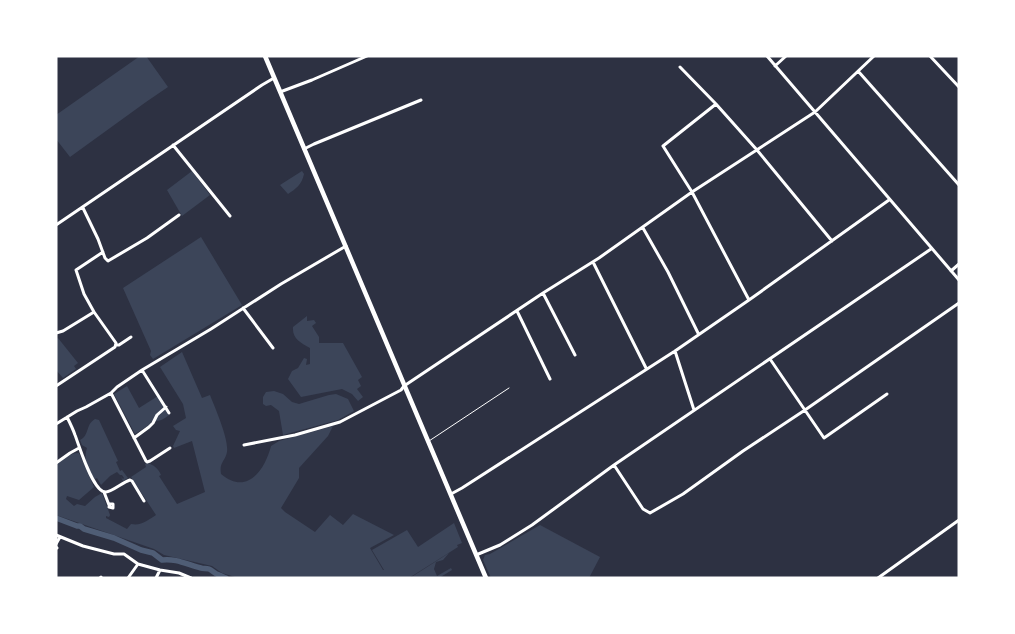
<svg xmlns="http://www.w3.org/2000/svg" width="1015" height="634" font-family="'IBM Plex Sans',sans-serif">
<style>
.green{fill:#3c4559}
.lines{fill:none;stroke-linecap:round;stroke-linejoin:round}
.canal{stroke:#4f5d75;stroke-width:5.5}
.service{stroke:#fff;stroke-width:1}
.minor{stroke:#fff;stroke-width:3}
.primary{stroke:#fff;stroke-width:4.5}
</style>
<rect width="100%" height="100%" fill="#2d3142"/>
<path class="green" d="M 140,56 L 146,56 L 168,87 L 146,102 L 70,157 L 56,139 L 56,115 Z
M 192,171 L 210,195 L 182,216 L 167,190 Z
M 302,171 L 304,174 C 302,184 296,189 288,194 L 280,185 Z
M 201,237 L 242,305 L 153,359 L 150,355 L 151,351 L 123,288 Z
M 307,316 L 307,321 L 314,320 L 316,323 L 312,326 L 319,337 L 319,343 L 343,343 L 362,377 L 358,380 L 361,386 L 357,389 L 363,397 L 358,401 L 352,394 L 342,389 L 301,397 L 288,379 L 292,371 L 298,368 L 304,358 L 307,359 L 306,365 L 310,364 L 310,348 C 301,343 292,339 293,327 Z
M 58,338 L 78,363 L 74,366 L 76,369 L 63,378 L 56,370 L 56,339 Z
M 182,352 L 202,398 L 210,395 C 215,408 229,439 227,452 C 225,462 219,462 221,474 C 247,496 265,470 271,446 L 279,441 L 333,426 L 328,436 L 299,468 L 299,478 L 281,508 L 285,512 L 315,532 L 330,515 L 343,525 L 353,514 L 394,535 L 370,548 L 383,570 L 384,570 L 372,550 L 407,530 L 418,547 L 454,523 L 462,543 L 457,545 L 458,547 L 409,578 L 238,578 L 222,573 L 212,566 L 164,555 L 154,549 L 56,515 L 56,464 C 63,459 69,453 79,453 L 94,487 L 79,500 L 67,496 L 66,499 L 74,506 L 77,504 L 85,506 L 95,497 L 102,493 L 110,515 L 109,517 L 106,516 L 106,518 L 127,529 L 131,524 C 142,526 148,520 156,515 L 131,477 L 146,467 L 145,464 L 147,463 C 154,465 158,468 161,475 L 159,476 L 177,504 L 205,492 L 192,441 L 174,448 L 173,446 L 180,431 L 176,430 L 173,426 L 186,418 L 183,404 L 160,367 Z
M 127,386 L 139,408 L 158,396 L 169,415 C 164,419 159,422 152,421 L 149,425 L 135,434 L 114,394 Z
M 274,391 L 283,394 L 292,402 L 299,404 L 329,395 L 336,394 L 348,399 L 354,411 L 338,420 L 283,435 L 279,411 L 271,405 L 266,406 L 263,404 L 263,397 L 266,392 Z
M 95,419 L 99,420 L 118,461 L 116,462 L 120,471 L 122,470 L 128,478 L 123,481 L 121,477 L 123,479 L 124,478 L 122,475 L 120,475 L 117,472 L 110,476 L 101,485 L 97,478 L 95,479 L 94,478 C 88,468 83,460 87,448 L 82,445 L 80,440 C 90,435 85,425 95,419 Z
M 540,525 L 600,557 L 589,578 L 491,578 L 483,560 L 485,555 L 490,554 Z
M 449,553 L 443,560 L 436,562 L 434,569 L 437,576 L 451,568 L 452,570 L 439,578 L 410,578 Z"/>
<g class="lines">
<path class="canal" d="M 56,518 L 77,526 L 80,526 L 84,529 L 114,538 L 141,550 L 153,553 L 162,560 C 176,558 188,565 201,568 C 203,569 206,568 209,569 C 212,570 215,574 219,575 C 221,576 224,577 226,578"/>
<path class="service" d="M 429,441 L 509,388"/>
<path class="minor" d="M 767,56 L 959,280
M 930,56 L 959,87
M 775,66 L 786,56
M 680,67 L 716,104 L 757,150 L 832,241
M 858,71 L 959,185
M 280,92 L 312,80 L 367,56
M 716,104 L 663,146 L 692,192 L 749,300
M 173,145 L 230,216
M 304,149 L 314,144 L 421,100
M 83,208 L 98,239 L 105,258 L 108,261 L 147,238 L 179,215
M 56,225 L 262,85 L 274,78
M 643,228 L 668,272 L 698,333
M 593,262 L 646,368
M 951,271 L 959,264
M 543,293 L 575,355
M 243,308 L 273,348
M 517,311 L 550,379
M 94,312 L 84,294 L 76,270 L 103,252
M 56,333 L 63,331 L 94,312 L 116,343 L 115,347 L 56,386
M 116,345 L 119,345 L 131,337
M 675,351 L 694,410
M 770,359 L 824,438 L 887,394
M 142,370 L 169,413
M 111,393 L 146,461 L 147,462 L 150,461 L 170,448
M 67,417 C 70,423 73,429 75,435 C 79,445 93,493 106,492 C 112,492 123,482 130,480 L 132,481 L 144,501
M 56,424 L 77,411 L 86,407 L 111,393 L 117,387 L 142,370 L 211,329 L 281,284 L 346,246
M 134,438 L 149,427 L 153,423 L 157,415 L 166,407
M 244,445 L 295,435 L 340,422 L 401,390 L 404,386 L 543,293 L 599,258 L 692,192 L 815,112 L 874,56
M 56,463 L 70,453 L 79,448
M 614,465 L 643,509 L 650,513 L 683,494 L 743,451 L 805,410 L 959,303
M 104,492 L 109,505
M 451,494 L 462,488 L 675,351 L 749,300 L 889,200
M 110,504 L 113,504 L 113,508 L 109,507 Z
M 56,535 L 83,546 L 114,554 L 124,554 L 138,564 L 160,570 L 179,573 L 191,578
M 56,544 L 60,537
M 56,547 L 57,548
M 476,555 L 500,545 L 532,525 L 614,465 L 931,249
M 100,578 L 101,577
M 128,578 L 138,564
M 156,578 L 160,570
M 878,578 L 959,520"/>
<path class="primary" d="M 265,56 L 486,578"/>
</g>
<rect width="1015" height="634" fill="none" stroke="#ffffff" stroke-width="115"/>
</svg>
